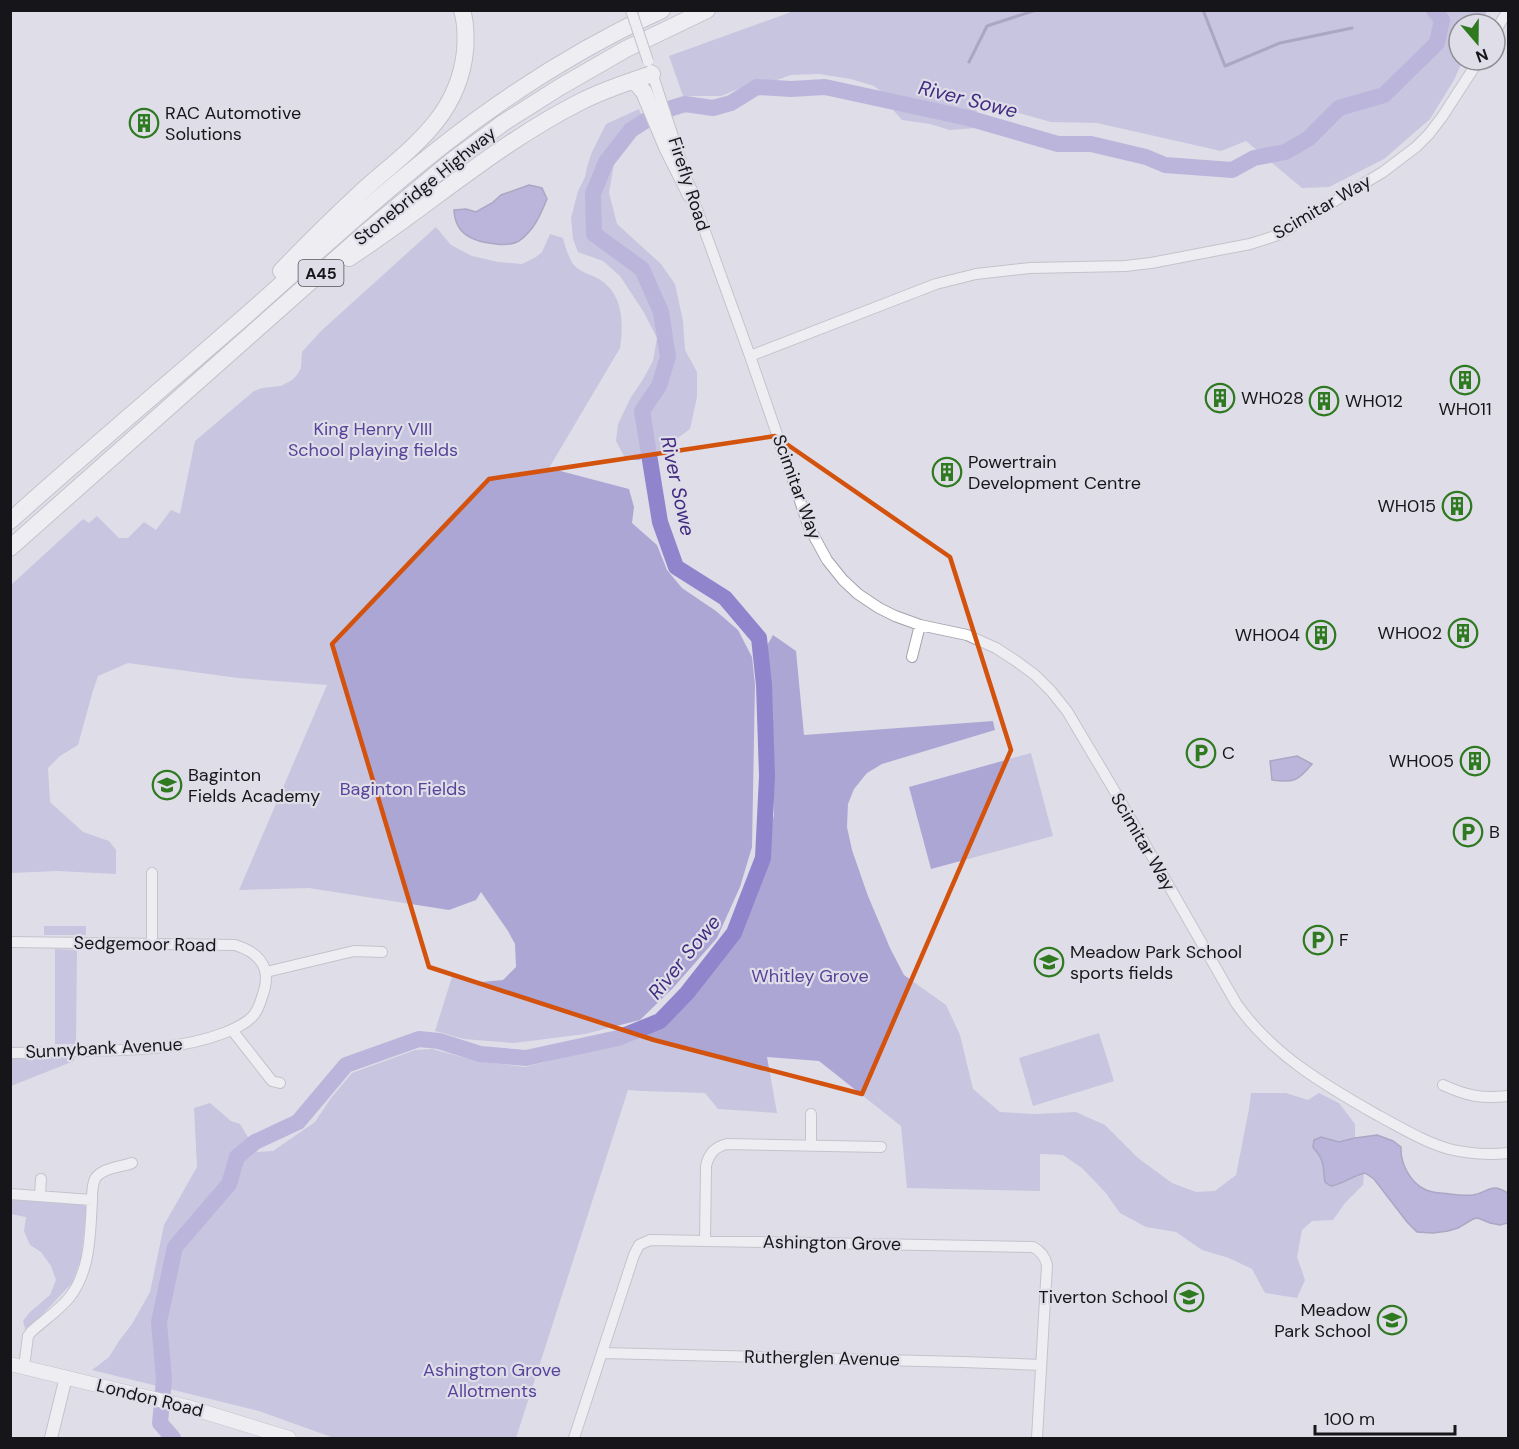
<svg xmlns="http://www.w3.org/2000/svg" width="1519" height="1449" font-family="'DM Sans',sans-serif">
<style>
.green{fill:#aca6d4}
.water{fill:#9084cd;stroke:#6b6397;stroke-width:1.5}
.lines{fill:none;stroke-linecap:round;stroke-linejoin:round}
.stream{stroke:#6b6397;stroke-width:3}
.river{stroke:#9084cd;stroke-width:16}
.minor-casing{stroke:#a3a2ac;stroke-width:12}
.tertiary-casing{stroke:#a3a2ac;stroke-width:14}
.secondary-casing{stroke:#a3a2ac;stroke-width:15}
.trunk-casing{stroke:#a3a2ac;stroke-width:18}
.minor{stroke:#fff;stroke-width:10}
.tertiary{stroke:#fff;stroke-width:12}
.secondary{stroke:#fff;stroke-width:14}
.trunk{stroke:#fff;stroke-width:16}
.minor-bridge-casing{stroke:#a3a2ac;stroke-width:12;stroke-linecap:butt}
.minor-bridge{stroke:#fff;stroke-width:10}
.marked{fill:none;stroke:#d3520d;stroke-width:4.5;stroke-linejoin:round}
.labels{text-anchor:middle;stroke-width:4.5;stroke-linejoin:round;paint-order:stroke}
.shield{fill:#dfdee8;stroke:#525258;stroke-width:1.5}
.shield-label{font-size:16px;font-weight:bold;fill:#16161a}
.poi-label{font-size:18px;fill:#16161a;stroke:#dfdee8;text-anchor:start}
.street-label{font-size:18px;fill:#16161a;stroke:#dfdee8}
.park-label{font-size:18px;fill:#58439b;stroke:#dfdee8}
.water-label{font-size:20px;font-style:italic;fill:#422b81;stroke:#dfdee8}
</style>
<rect width="100%" height="100%" fill="#dfdee8"/>
<path class="green" d="M 794,11 L 794,10 L 1487,11 L 1481,24 L 1459,24 L 1459,60 L 1463,60 L 1454,80 L 1430,119 L 1384,159 L 1329,187 L 1302,188 L 1246,141 L 1221,151 L 1097,123 L 1051,122 L 969,99 L 966,102 L 977,111 L 976,128 L 950,130 L 930,124 L 902,120 L 894,111 L 884,94 L 874,86 L 851,79 L 819,74 L 791,75 L 774,81 L 755,82 L 721,96 L 683,96 L 669,56 Z
M 639,109 L 642,117 L 629,134 L 614,164 L 609,193 L 617,224 L 661,264 L 675,284 L 683,321 L 685,350 L 697,372 L 697,397 L 690,429 L 661,450 L 639,460 L 626,460 L 616,441 L 618,424 L 631,397 L 642,381 L 653,361 L 657,338 L 643,311 L 620,276 L 603,261 L 578,252 L 573,239 L 571,218 L 578,191 L 585,177 L 587,167 L 592,152 L 606,124 Z
M 436,227 L 451,245 L 472,256 L 498,262 L 522,264 L 536,257 L 542,252 L 550,234 L 563,238 C 565,246 568,256 573,264 C 578,271 589,274 597,278 C 623,292 624,322 620,348 L 549,468 L 629,489 L 634,507 L 632,523 L 657,545 L 667,570 L 682,588 L 716,611 L 738,630 L 752,657 L 755,684 L 752,847 L 740,887 L 717,938 L 673,988 L 640,1020 L 585,1034 L 514,1043 L 464,1039 L 435,1031 L 452,977 L 481,982 L 503,980 L 516,967 L 515,944 L 508,931 L 481,892 L 476,900 L 449,910 L 309,888 L 239,890 L 327,685 L 238,678 L 128,663 L 98,676 L 92,694 L 78,745 L 60,756 L 48,768 L 50,802 L 83,832 L 109,841 L 116,850 L 116,874 L 58,871 L 11,873 L 11,585 L 83,519 L 89,523 L 97,516 L 119,538 L 128,538 L 144,522 L 156,530 L 171,510 L 180,514 L 195,441 L 254,391 L 262,388 L 281,386 L 292,380 L 297,375 L 301,368 L 302,352 L 321,331 Z
M 773,635 L 796,651 L 804,735 L 993,721 L 995,730 L 882,764 L 867,773 L 854,789 L 848,804 L 847,827 L 852,850 L 868,896 L 890,948 L 904,975 L 946,1005 L 960,1035 L 973,1089 L 1000,1112 L 1034,1114 L 1076,1112 L 1105,1125 L 1138,1158 L 1172,1183 L 1196,1192 L 1215,1191 L 1236,1175 L 1249,1109 L 1251,1093 L 1286,1093 L 1308,1100 L 1319,1093 L 1339,1103 L 1355,1124 L 1355,1138 L 1339,1142 L 1326,1138 L 1316,1151 C 1325,1160 1323,1171 1325,1182 L 1331,1186 C 1343,1184 1352,1176 1364,1173 L 1363,1185 L 1345,1203 L 1333,1220 L 1312,1221 L 1302,1230 L 1297,1257 L 1305,1280 L 1297,1298 L 1265,1293 L 1252,1269 L 1229,1258 L 1202,1250 L 1176,1232 L 1146,1227 L 1120,1213 L 1105,1192 L 1082,1168 L 1063,1155 L 1040,1154 L 1040,1191 L 907,1188 L 901,1126 L 819,1061 L 767,1057 L 777,1113 L 718,1109 L 705,1093 L 642,1091 L 628,1090 L 516,1438 L 334,1438 L 259,1411 L 92,1370 L 109,1357 L 119,1341 L 132,1324 L 150,1292 L 164,1225 L 197,1167 L 194,1108 L 210,1103 L 231,1121 L 240,1124 L 257,1152 L 273,1151 L 315,1122 L 331,1098 L 352,1073 L 415,1050 L 432,1049 L 477,1061 L 525,1067 L 630,1042 L 662,1023 L 680,1008 L 737,935 L 766,860 L 774,814 L 764,651 Z
M 1031,753 L 1053,836 L 931,869 L 909,787 Z
M 44,926 L 86,926 L 86,935 L 44,935 Z
M 55,949 L 77,950 L 76,1044 L 55,1044 Z
M 1099,1033 L 1114,1081 L 1033,1106 L 1019,1058 Z
M 74,1057 L 74,1061 L 11,1086 L 11,1058 Z
M 11,1199 L 81,1204 L 87,1207 L 81,1259 L 72,1283 L 26,1332 L 23,1321 L 30,1312 L 50,1295 L 56,1280 L 51,1266 L 41,1252 L 30,1245 L 24,1231 L 26,1217 L 11,1214 Z"/>
<path class="water" d="M 529,185 L 542,188 L 547,199 C 540,216 534,230 519,241 C 512,245 503,245 496,244 C 474,242 455,235 454,210 L 466,209 L 476,212 L 492,203 L 501,195 Z
M 1297,756 L 1312,764 C 1298,781 1294,783 1272,780 L 1270,761 Z
M 1377,1135 L 1393,1141 L 1401,1147 C 1400,1163 1410,1183 1426,1190 C 1433,1193 1442,1193 1449,1194 C 1457,1195 1465,1196 1473,1195 C 1490,1192 1490,1182 1508,1193 L 1508,1223 L 1500,1225 L 1490,1223 L 1478,1218 L 1473,1219 L 1458,1228 L 1448,1231 L 1433,1233 L 1417,1232 L 1407,1222 L 1374,1179 L 1365,1173 C 1352,1176 1343,1184 1331,1186 L 1325,1182 C 1322,1164 1326,1163 1313,1147 L 1314,1140 L 1321,1137 L 1339,1142 L 1355,1138 Z"/>
<g class="lines">
<path class="stream" d="M 1203,10 L 1225,66 L 1280,43 L 1352,28
M 969,62 L 987,26 L 1036,10"/>
<path class="river" d="M 173,1438 L 160,1423 L 164,1380 L 159,1322 L 175,1247 L 229,1184 L 237,1157 L 255,1142 L 298,1122 L 346,1065 L 419,1039 L 439,1041 L 480,1054 L 526,1058 L 618,1038 L 660,1021 L 687,993 L 734,933 L 763,858 L 767,776 L 764,685 L 759,638 L 725,598 L 676,567 L 660,522 L 642,411 L 659,386 L 668,357 L 661,312 L 642,269 L 594,234 L 593,194 L 606,162 L 631,130 L 659,112 L 685,104 L 713,108 L 731,103 L 757,87 L 791,89 L 825,87 L 968,118 L 1058,144 L 1091,144 L 1146,157 L 1165,165 L 1232,170 L 1254,158 L 1285,152 L 1308,139 L 1339,108 L 1384,95 L 1437,43 L 1442,20 L 1434,10"/>
<g class="minor-casing">
<path id="minor" d="M 1495,32 L 1508,10
M 651,70 L 681,161
M 690,190 L 750,356 L 809,527 L 827,560 L 843,580 L 858,594 L 879,608 L 895,616 L 920,625 L 967,635 L 996,648 L 1016,661 L 1035,675 L 1051,691 L 1067,711 L 1114,790 L 1236,1003 C 1271,1054 1326,1086 1379,1116 C 1402,1128 1424,1142 1449,1149 C 1469,1154 1488,1155 1508,1153
M 750,356 L 936,284 L 976,274 L 1030,268 L 1125,266 L 1151,263 L 1250,244 L 1278,235 L 1383,172 L 1416,147 L 1429,134 L 1442,117 L 1479,60
M 912,657 L 920,625
M 10,942 L 235,945 C 248,949 261,956 265,970 C 267,978 265,989 262,997 C 260,1004 257,1012 252,1017 C 244,1025 234,1029 224,1033 C 179,1050 132,1050 84,1051 C 59,1052 35,1053 10,1053
M 152,944 L 152,873
M 266,972 L 354,951 L 382,952
M 232,1030 L 272,1081 L 280,1083
M 1443,1085 C 1467,1096 1482,1099 1508,1096
M 811,1146 L 811,1114
M 10,1194 L 92,1200 C 90,1232 91,1271 69,1298 C 58,1311 43,1321 31,1332 L 28,1336 L 24,1367
M 40,1195 L 41,1179
M 92,1200 C 92,1193 92,1185 95,1179 C 101,1168 121,1167 132,1163
M 705,1241 L 706,1166 C 709,1153 715,1147 727,1144 L 881,1147
M 603,1353 L 963,1362 L 1041,1365
M 574,1438 L 634,1255 L 639,1245 L 650,1240 L 1033,1247 C 1041,1251 1045,1256 1047,1265 L 1037,1438"/>
</g>
<g class="tertiary-casing">
<path id="tertiary" d="M 51,1438 L 66,1377"/>
</g>
<g class="secondary-casing">
<path id="secondary" d="M 10,1364 L 188,1407 L 289,1438"/>
</g>
<g class="trunk-casing">
<path id="trunk" d="M 631,81 L 637,84 L 644,92 L 667,147 L 691,195
M 349,258 C 427,207 497,144 580,102 C 603,90 628,82 652,74
M 281,271 C 306,245 332,219 359,194 C 406,151 458,120 465,51 C 466,38 466,23 462,10
M 10,521 C 89,450 170,382 250,312 C 313,256 376,198 442,146 C 509,93 584,46 662,10
M 10,548 L 363,235 L 453,160 L 503,123 L 560,87 L 626,49 L 707,10"/>
</g>
<use href="#minor" class="minor"/>
<use href="#tertiary" class="tertiary"/>
<use href="#secondary" class="secondary"/>
<use href="#trunk" class="trunk"/>
<g class="minor-bridge-casing">
<path id="minor-bridge" d="M 631,10 L 648,61"/>
</g>
<use href="#minor-bridge" class="minor-bridge"/>
</g>
<path d="M0 0H1519V1449H0ZM 775,436 L 950,557 L 1011,750 L 862,1094 L 654,1040 L 429,967 L 332,644 L 489,479 Z" fill="#dfdee8" fill-opacity=".55" fill-rule="evenodd"/>
<path class="marked" d="M 775,436 L 950,557 L 1011,750 L 862,1094 L 654,1040 L 429,967 L 332,644 L 489,479 Z"/>
<defs>
<g id="building-ring" transform="scale(1.5)"><circle r="9.5" fill="#dfdee8" stroke="#2f7a21" stroke-width="1.5"/><path d="M-4-6H4V6H1V3H-1V6H-4ZM-2.5-4.3h1.7v1.8h-1.7ZM.8-4.3h1.7v1.8H.8ZM-2.5-1h1.7V.8h-1.7ZM.8-1h1.7V.8H.8Z" fill="#2f7a21"/></g>
<g id="parking-ring" transform="scale(1.5)"><circle r="9.5" fill="#dfdee8" stroke="#2f7a21" stroke-width="1.5"/><path d="M-3.5-5.5H1a3.5 3.5 0 0 1 0 7H-1V5.5H-3.5ZM-1-3.4V-.6H.8a1.4 1.4 0 0 0 0-2.8Z" fill="#2f7a21"/></g>
<g id="school-ring" transform="scale(1.5)"><circle r="9.5" fill="#dfdee8" stroke="#2f7a21" stroke-width="1.5"/><path d="M0-5L7-2L0 1L-7-2ZM-4 1L0 2.5L4 1V4Q0 6-4 4Z" fill="#2f7a21"/></g>
</defs>
<g fill-rule="evenodd">
<use href="#building-ring" x="144" y="123"/>
<use href="#building-ring" x="1465" y="380"/>
<use href="#building-ring" x="1220" y="398"/>
<use href="#building-ring" x="1324" y="401"/>
<use href="#building-ring" x="947" y="472"/>
<use href="#building-ring" x="1457" y="506"/>
<use href="#building-ring" x="1463" y="633"/>
<use href="#building-ring" x="1321" y="635"/>
<use href="#parking-ring" x="1201" y="753"/>
<use href="#building-ring" x="1475" y="761"/>
<use href="#school-ring" x="167" y="785"/>
<use href="#parking-ring" x="1468" y="832"/>
<use href="#parking-ring" x="1318" y="940"/>
<use href="#school-ring" x="1049" y="962"/>
<use href="#school-ring" x="1189" y="1297"/>
<use href="#school-ring" x="1392" y="1320"/>
</g>
<g class="labels">
<rect class="shield" x="298.5" y="260" width="45" height="26" rx="4.5"/>
<g class="shield-label">
<text x="321" y="279">A45</text>
</g>
<g class="poi-label">
<text x="165" y="119">RAC Automotive<tspan x="165" dy="21">Solutions</tspan></text>
<text x="1241" y="404">WH028</text>
<text x="1345" y="407">WH012</text>
<text x="1465" y="415" text-anchor="middle">WH011</text>
<text x="968" y="468">Powertrain<tspan x="968" dy="21">Development Centre</tspan></text>
<text x="1436" y="512" text-anchor="end">WH015</text>
<text x="1442" y="639" text-anchor="end">WH002</text>
<text x="1300" y="641" text-anchor="end">WH004</text>
<text x="1222" y="759">C</text>
<text x="1454" y="767" text-anchor="end">WH005</text>
<text x="188" y="781">Baginton<tspan x="188" dy="21">Fields Academy</tspan></text>
<text x="1489" y="838">B</text>
<text x="1339" y="946">F</text>
<text x="1070" y="958">Meadow Park School<tspan x="1070" dy="21">sports fields</tspan></text>
<text x="1168" y="1303" text-anchor="end">Tiverton School</text>
<text x="1371" y="1316" text-anchor="end">Meadow<tspan x="1371" dy="21">Park School</tspan></text>
</g>
<g class="street-label">
<text transform="translate(689 184) rotate(72)" y="6">Firefly Road</text>
<text transform="translate(425 186) rotate(-39)" y="6">Stonebridge Highway</text>
<text transform="translate(1322 207) rotate(-30)" y="6">Scimitar Way</text>
<text transform="translate(797 487) rotate(70)" y="6">Scimitar Way</text>
<text transform="translate(1143 842) rotate(60)" y="6">Scimitar Way</text>
<text transform="translate(145 944) rotate(1)" y="6">Sedgemoor Road</text>
<text transform="translate(104 1048) rotate(-3)" y="6">Sunnybank Avenue</text>
<text transform="translate(832 1243) rotate(1)" y="6">Ashington Grove</text>
<text transform="translate(822 1358) rotate(1)" y="6">Rutherglen Avenue</text>
<text transform="translate(150 1398) rotate(14)" y="6">London Road</text>
</g>
<g class="park-label">
<text x="373" y="435">King Henry VIII<tspan x="373" dy="21">School playing fields</tspan></text>
<text x="403" y="795">Baginton Fields</text>
<text x="810" y="982">Whitley Grove</text>
<text x="492" y="1376">Ashington Grove<tspan x="492" dy="21">Allotments</tspan></text>
</g>
<g class="water-label">
<text transform="translate(968 99) rotate(14)" y="7">River Sowe</text>
<text transform="translate(678 486) rotate(78)" y="7">River Sowe</text>
<text transform="translate(684 957) rotate(-51)" y="7">River Sowe</text>
</g>
</g>
<rect width="1519" height="1449" fill="none" stroke="#16161a" stroke-width="24"/>
<g transform="translate(1477 42) rotate(160)"><circle r="28" fill="#dfdee8" stroke="#8f8e96" stroke-width="1.5"/>
<path d="M0-4.5L10 22L0 15L-10 22Z" fill="#2f7a21"/>
<text y="-9" font-size="16" font-weight="bold" text-anchor="middle" fill="#16161a">N</text>
</g>
<path d="M1315 1425v9h140v-9" fill="none" stroke="#16161a" stroke-width="3"/>
<text x="1324" y="1425" font-size="18" fill="#16161a" stroke="#dfdee8" stroke-width="4.5" paint-order="stroke">100 m</text>
</svg>
